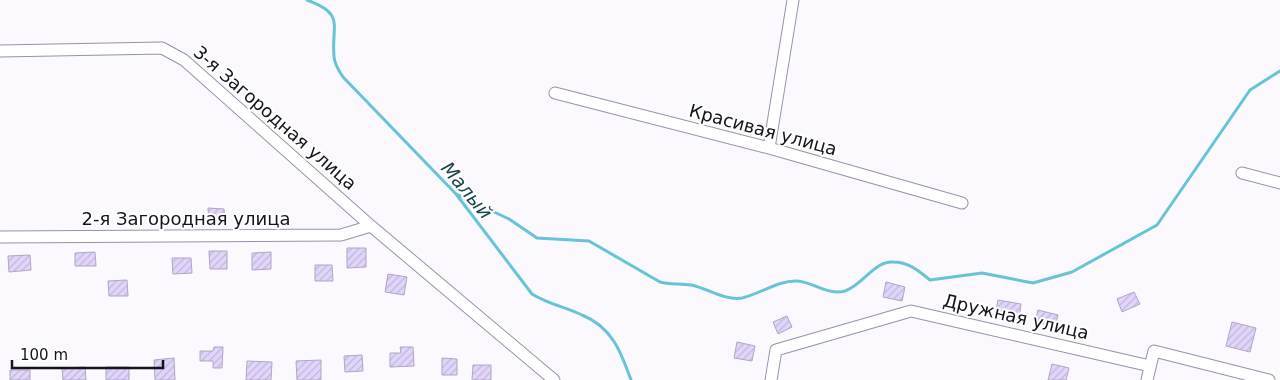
<svg xmlns="http://www.w3.org/2000/svg" width="1280" height="380" font-family="'DejaVu Sans',sans-serif">
<style>
.lines{fill:none;stroke-linecap:round;stroke-linejoin:round}
.stream{stroke:#67c3d6;stroke-width:3}
.building{fill:url(#building-hatch);stroke:#aea7bd}
.street-casing{stroke:#9891a7;stroke-width:13}
.street{stroke:#fff;stroke-width:11}
.labels{text-anchor:middle;stroke-width:4;stroke-linejoin:round;paint-order:stroke}
.street-label{font-size:18px;fill:#15131b;stroke:#fff}
.water-label{font-size:19px;font-style:italic;fill:#19444c;stroke:#fff}
</style>
<defs>
<pattern id="building-hatch" width="6" height="6" patternUnits="userSpaceOnUse" patternTransform="scale(1.25)"><rect width="6" height="6" fill="#e1d5fc"/><path d="M-1 1l2-2M0 6l6-6M5 7l2-2" fill="none" stroke="#c0b6d7"/></pattern>
</defs>
<rect width="100%" height="100%" fill="#fbf9fe"/>
<g class="lines">
<path class="stream" d="M 307,0 C 346,14 331,25 334,56 C 334,64 339,71 343,77 L 456,194 L 532,294 C 548,304 565,307 582,315 C 612,327 621,352 631,380
M 456,194 L 509,219 L 537,238 L 589,241 L 660,282 C 671,285 680,283 691,285 C 707,288 725,301 742,298 C 760,294 779,280 797,281 C 814,282 828,296 845,291 C 863,285 874,261 893,262 C 909,262 919,271 930,280 L 982,273 L 1033,283 L 1072,272 L 1157,225 L 1250,90 L 1280,71"/>
</g>
<path class="building" d="M 208,208 L 224,209 L 225,223 L 209,223 Z
M 347,248 L 366,248 L 366,267 L 347,268 Z
M 209,251 L 227,251 L 227,269 L 210,269 Z
M 95,252 L 96,266 L 75,266 L 75,253 Z
M 271,252 L 271,269 L 252,270 L 252,253 Z
M 30,255 L 31,270 L 9,272 L 8,256 Z
M 172,258 L 191,258 L 192,273 L 173,274 Z
M 315,265 L 332,265 L 333,281 L 315,281 Z
M 388,274 L 407,277 L 404,295 L 385,292 Z
M 127,280 L 128,296 L 109,296 L 108,281 Z
M 886,282 L 905,287 L 902,301 L 883,297 Z
M 1134,292 L 1140,304 L 1122,312 L 1117,299 Z
M 998,300 L 1021,304 L 1019,320 L 995,315 Z
M 1038,310 L 1058,315 L 1055,327 L 1035,322 Z
M 787,316 L 792,327 L 778,334 L 773,322 Z
M 1232,322 L 1256,328 L 1250,352 L 1226,346 Z
M 737,342 L 755,346 L 752,361 L 734,358 Z
M 214,347 L 223,347 L 222,368 L 213,368 L 213,361 L 200,361 L 200,351 L 213,351 Z
M 400,347 L 413,347 L 414,366 L 390,367 L 390,353 L 401,353 Z
M 362,355 L 363,371 L 345,372 L 344,356 Z
M 174,358 L 175,380 L 155,380 L 154,360 Z
M 442,358 L 457,359 L 457,375 L 442,375 Z
M 321,360 L 321,380 L 297,380 L 296,361 Z
M 247,361 L 272,362 L 271,380 L 246,380 Z
M 1052,364 L 1069,368 L 1066,380 L 1048,380 Z
M 473,365 L 491,365 L 491,380 L 472,380 Z
M 85,367 L 86,380 L 63,380 L 62,368 Z
M 106,367 L 129,367 L 129,380 L 106,380 Z
M 10,370 L 30,370 L 30,380 L 10,380 Z"/>
<g class="lines">
<g class="street-casing">
<path id="street" d="M 0,51 L 162,48 L 184,60 L 371,226 L 554,380
M 555,93 L 769,148 L 962,203
M 769,148 L 793,0
M 1242,173 L 1280,183
M 0,237 L 341,235 L 371,226
M 771,380 L 776,350 L 911,311 L 1150,366
M 1147,380 L 1154,351 L 1269,380"/>
</g>
<use href="#street" class="street"/>
</g>
<g class="labels">
<g class="street-label">
<text transform="translate(275 118) rotate(41)" y="6">3-я Загородная улица</text>
<text transform="translate(763 130) rotate(15)" y="6">Красивая улица</text>
<text x="186" y="225">2-я Загородная улица</text>
<text transform="translate(1016 317) rotate(13)" y="6">Дружная улица</text>
</g>
<g class="water-label">
<text transform="translate(467 190) rotate(50)" y="7">Малый</text>
</g>
</g>
<path d="M12 360v8h151v-8" fill="none" stroke="#15131b" stroke-width="2.5"/>
<text x="20" y="360" font-size="15" fill="#15131b" stroke="#ffffff" stroke-width="4" paint-order="stroke">100 m</text>
</svg>
